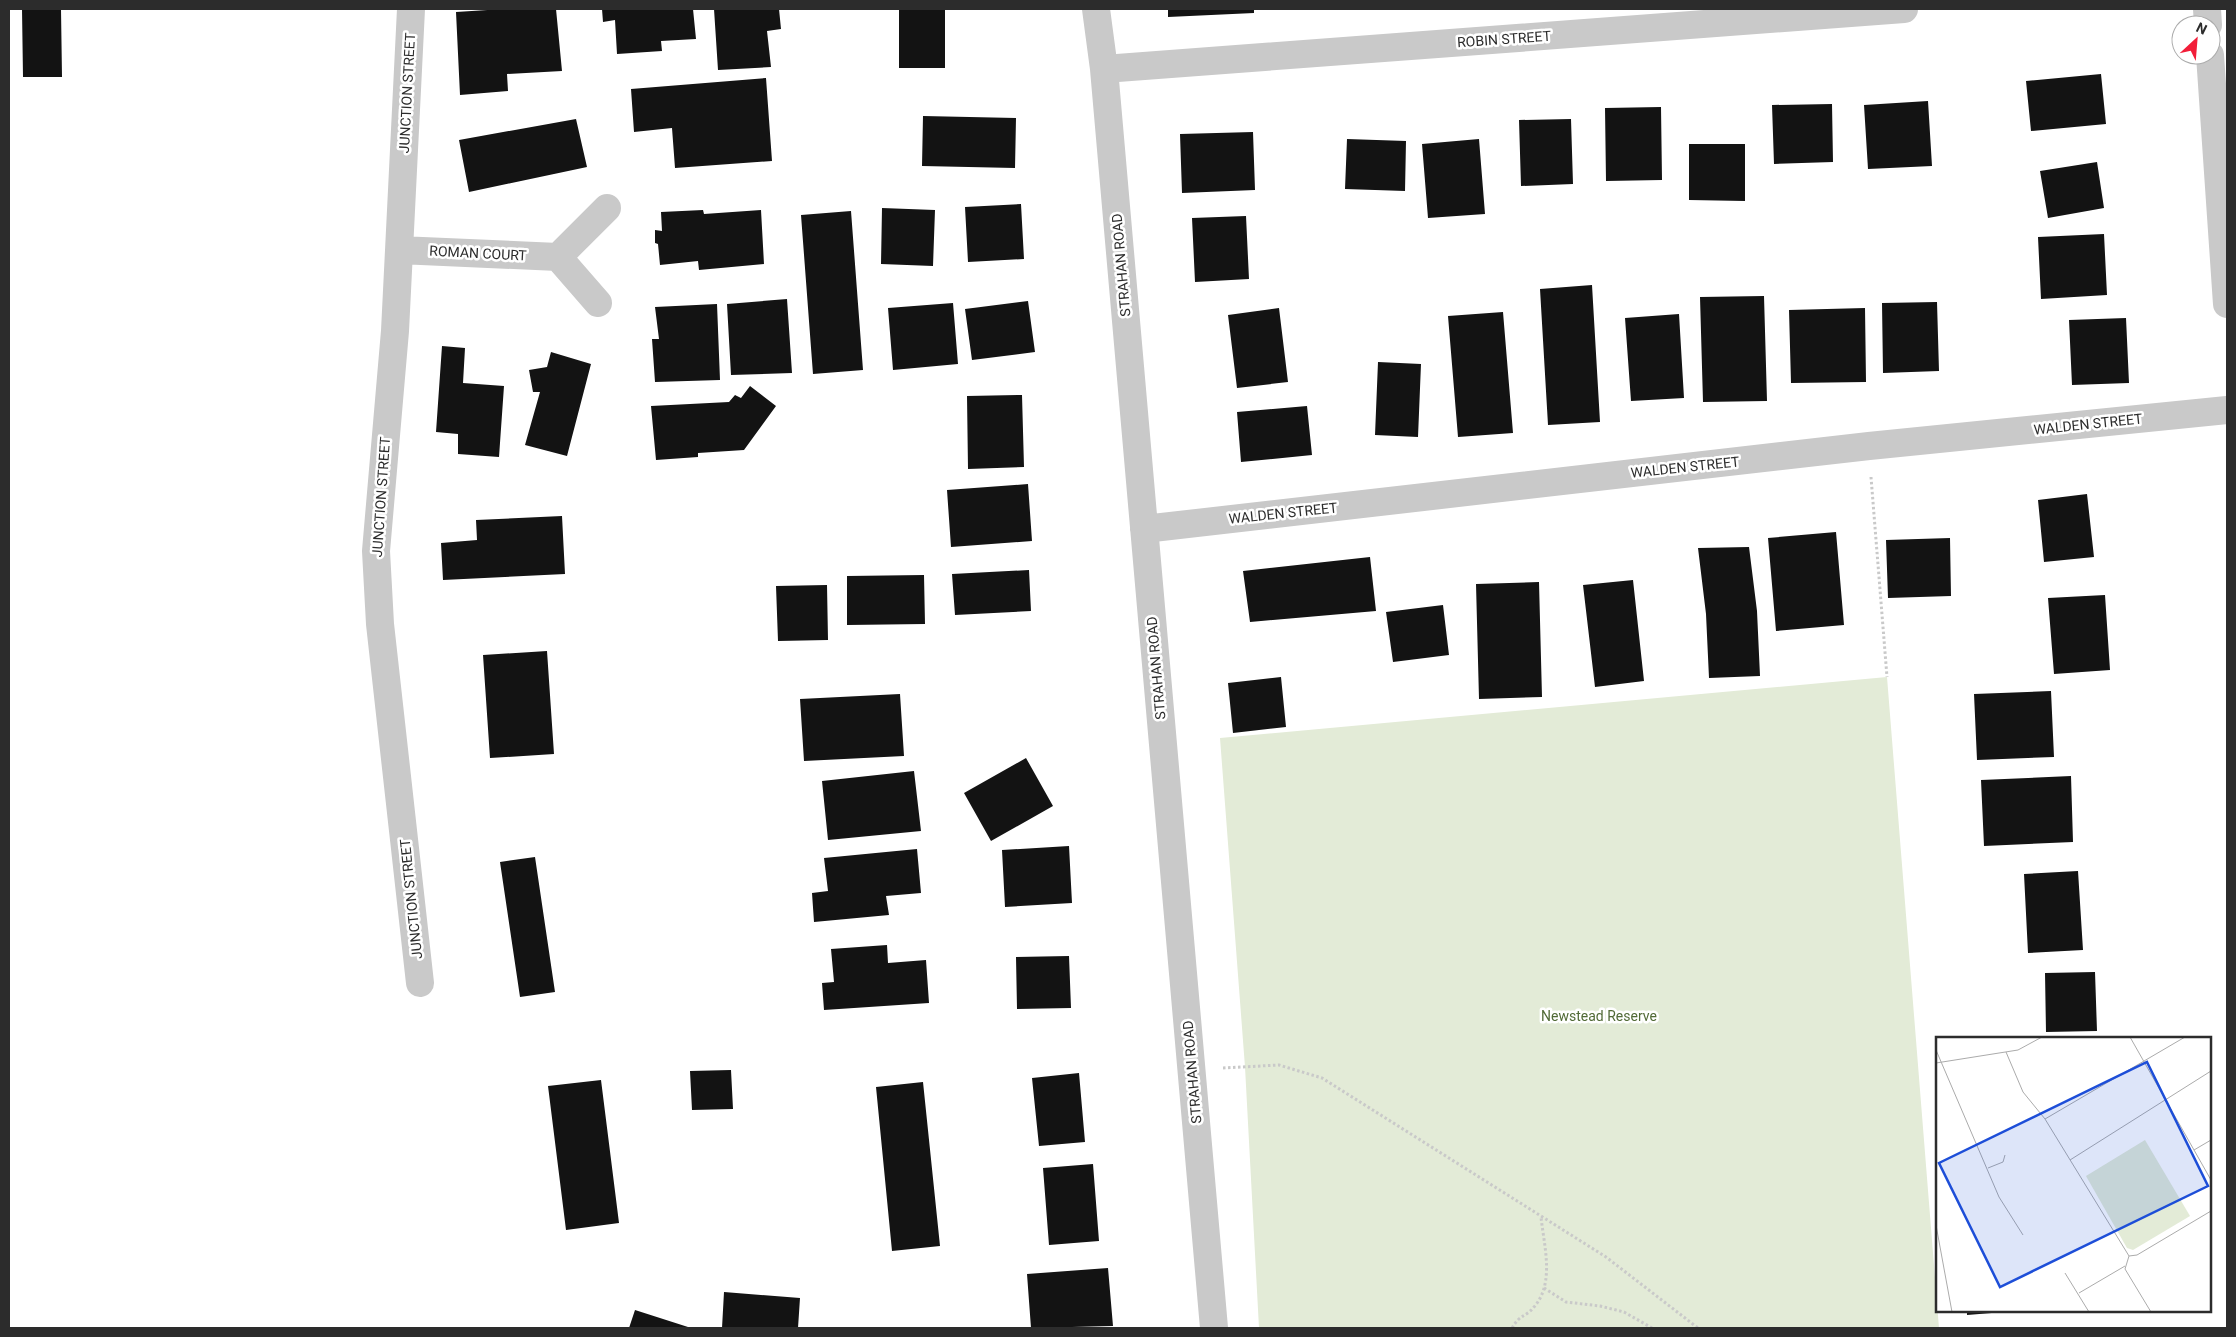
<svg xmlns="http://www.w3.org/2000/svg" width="2236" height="1337" font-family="Roboto,sans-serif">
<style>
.green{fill:#e3ebd7}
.building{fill:#131313}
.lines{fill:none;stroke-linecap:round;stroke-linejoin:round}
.path{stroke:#c9c9c9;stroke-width:3;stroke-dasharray:2.5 2.5;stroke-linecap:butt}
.minor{stroke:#c9c9c9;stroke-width:28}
.labels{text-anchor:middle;stroke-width:5;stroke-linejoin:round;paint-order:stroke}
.street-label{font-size:14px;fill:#2c2c2c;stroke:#fff}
.park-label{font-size:14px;fill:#516a36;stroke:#fff}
.inset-road{fill:none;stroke:#ababab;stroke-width:1}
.view{fill:#1d4ed8;fill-opacity:0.15;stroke:#1d4ed8;stroke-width:2.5}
.inset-edge{fill:none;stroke:#2c2c2c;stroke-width:2.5}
</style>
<rect width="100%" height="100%" fill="#fff"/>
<path class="green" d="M 1887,677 L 1939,1328 L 1259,1328 L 1245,1067 L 1220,738 Z"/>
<path class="building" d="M 22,9 L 61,9 L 62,77 L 23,77 Z
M 503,9 L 556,9 L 562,71 L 507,74 L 508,91 L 460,95 L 456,12 Z
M 602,9 L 693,9 L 696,39 L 661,41 L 662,51 L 617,54 L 615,20 L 603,22 Z
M 714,9 L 779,9 L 781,29 L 767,31 L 771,67 L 718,70 Z
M 899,9 L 945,9 L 945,68 L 899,68 Z
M 1168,9 L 1254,9 L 1254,13 L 1168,17 Z
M 2101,74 L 2106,124 L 2031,131 L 2026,81 Z
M 766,78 L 772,161 L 675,168 L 672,128 L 634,132 L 631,89 Z
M 1928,101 L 1932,166 L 1868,169 L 1864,105 Z
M 1832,104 L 1833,162 L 1774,164 L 1772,105 Z
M 1661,107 L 1662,180 L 1606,181 L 1605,108 Z
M 923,116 L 1016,118 L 1015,168 L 922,166 Z
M 576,119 L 587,167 L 469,192 L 459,140 Z
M 1571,119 L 1573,184 L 1521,186 L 1519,120 Z
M 1253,132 L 1255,190 L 1182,193 L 1180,134 Z
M 1347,139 L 1406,141 L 1405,191 L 1345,189 Z
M 1479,139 L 1485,214 L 1428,218 L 1422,144 Z
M 1689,144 L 1745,144 L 1745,201 L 1689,200 Z
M 2097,162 L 2104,208 L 2048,218 L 2040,171 Z
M 1021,204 L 1024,259 L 968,262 L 965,207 Z
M 882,208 L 935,210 L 933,266 L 881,264 Z
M 703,210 L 704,214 L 761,210 L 764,264 L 699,270 L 698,261 L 660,265 L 658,244 L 655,243 L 655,230 L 662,231 L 661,212 Z
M 851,211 L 863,370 L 813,374 L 801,215 Z
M 1246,216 L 1249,279 L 1195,282 L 1192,218 Z
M 2104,234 L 2107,295 L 2041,299 L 2038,237 Z
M 1592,285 L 1600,422 L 1548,425 L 1540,289 Z
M 1764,296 L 1767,401 L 1703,402 L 1700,297 Z
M 787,299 L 792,373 L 731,375 L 727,304 Z
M 1028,301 L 1035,352 L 972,360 L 965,309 Z
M 1937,302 L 1939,371 L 1883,373 L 1882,303 Z
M 953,303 L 958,364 L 893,370 L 888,308 Z
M 717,304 L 720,380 L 655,382 L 652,339 L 659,339 L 655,307 Z
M 1279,308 L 1288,382 L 1237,388 L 1228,315 Z
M 1865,308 L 1866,382 L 1791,383 L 1789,310 Z
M 1503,312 L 1513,433 L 1458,437 L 1448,316 Z
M 1679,314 L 1684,398 L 1631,401 L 1625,318 Z
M 2126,318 L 2129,383 L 2072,385 L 2069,320 Z
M 442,346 L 465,348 L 463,383 L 504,386 L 499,457 L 458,454 L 458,434 L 436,432 Z
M 551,352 L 591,364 L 567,456 L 525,445 L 540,392 L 533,392 L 529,370 L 547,367 Z
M 1378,362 L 1421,364 L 1418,437 L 1375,435 Z
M 750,386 L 776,406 L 744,450 L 698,453 L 698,457 L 656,460 L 651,406 L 729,402 L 735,395 L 741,398 Z
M 1022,395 L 1024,467 L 968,469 L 967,396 Z
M 1307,406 L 1312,455 L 1241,462 L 1237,412 Z
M 1028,484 L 1032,541 L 951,547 L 947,490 Z
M 2087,494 L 2094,557 L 2044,562 L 2038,500 Z
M 562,516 L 565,574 L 443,580 L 441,543 L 477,540 L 476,520 Z
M 1836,532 L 1844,625 L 1776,631 L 1768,538 Z
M 1950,538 L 1951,596 L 1888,598 L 1886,540 Z
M 1749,547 L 1757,611 L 1760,676 L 1709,678 L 1706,614 L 1698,548 Z
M 1370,557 L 1376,611 L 1250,622 L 1243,571 Z
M 1029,570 L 1031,611 L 955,615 L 952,574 Z
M 924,575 L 925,624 L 847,625 L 847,576 Z
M 1633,580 L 1644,681 L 1595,687 L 1583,585 Z
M 1539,582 L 1542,697 L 1479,699 L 1476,584 Z
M 827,585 L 828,640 L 778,641 L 776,586 Z
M 2105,595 L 2110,670 L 2054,674 L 2048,598 Z
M 1443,605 L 1449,655 L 1393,662 L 1386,612 Z
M 547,651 L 554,754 L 490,758 L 483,655 Z
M 1281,677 L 1286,727 L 1233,733 L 1228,683 Z
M 2051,691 L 2054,757 L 1977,760 L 1974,694 Z
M 900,694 L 904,756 L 804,761 L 800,699 Z
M 1026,758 L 1053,806 L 991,841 L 964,793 Z
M 914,771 L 921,831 L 828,840 L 822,781 Z
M 2071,776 L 2073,842 L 1984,846 L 1981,780 Z
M 1069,846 L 1072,903 L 1005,907 L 1002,850 Z
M 917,849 L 921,893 L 886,896 L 889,915 L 814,922 L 812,893 L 828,891 L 824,858 Z
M 535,857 L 555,992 L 520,997 L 500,862 Z
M 2078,871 L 2083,950 L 2028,953 L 2024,874 Z
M 887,945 L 888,963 L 926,960 L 929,1003 L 824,1010 L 822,983 L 834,982 L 831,949 Z
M 1069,956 L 1071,1008 L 1017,1009 L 1016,957 Z
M 2095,972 L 2097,1031 L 2046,1032 L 2045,973 Z
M 731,1070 L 733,1109 L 692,1110 L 690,1071 Z
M 1079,1073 L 1085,1142 L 1039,1146 L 1032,1078 Z
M 601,1080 L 619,1223 L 566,1230 L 548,1086 Z
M 923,1082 L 940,1246 L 892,1251 L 876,1087 Z
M 1093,1164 L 1099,1241 L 1049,1245 L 1043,1168 Z
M 1108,1268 L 1113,1326 L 1031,1328 L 1027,1274 Z
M 724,1292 L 800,1298 L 798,1328 L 722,1328 Z
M 635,1310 L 688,1327 L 688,1328 L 629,1328 Z
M 1967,1311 L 2004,1311 L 2004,1312 L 1967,1315 Z"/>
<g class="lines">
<path class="path" d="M 1871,477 L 1887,677
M 1223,1068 L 1279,1065 L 1322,1078 L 1606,1257 L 1698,1328
M 1544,1288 L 1566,1302 L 1600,1306 L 1624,1312 L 1652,1328
M 1512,1328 C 1520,1314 1526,1317 1534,1307 C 1555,1283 1544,1246 1541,1217"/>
<path class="minor" d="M 411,9 L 395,331 L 376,551 L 380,624 L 420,983
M 1096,9 L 1104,69 L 1214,1328
M 2207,9 L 2208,25
M 2210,55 L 2227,304
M 1104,69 L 1904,9
M 399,250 L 558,257 L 607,208
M 558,257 L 598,303
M 1144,529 L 1869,446 L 2227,410"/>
</g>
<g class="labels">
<g class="street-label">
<text transform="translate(1504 39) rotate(-4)" y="5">ROBIN STREET</text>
<text transform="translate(407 93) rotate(-87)" y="5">JUNCTION STREET</text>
<text transform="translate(478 253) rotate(3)" y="5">ROMAN COURT</text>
<text transform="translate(1121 265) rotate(-95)" y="5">STRAHAN ROAD</text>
<text transform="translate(2088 424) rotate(-6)" y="5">WALDEN STREET</text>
<text transform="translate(1685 467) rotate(-6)" y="5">WALDEN STREET</text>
<text transform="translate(381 497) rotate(-86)" y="5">JUNCTION STREET</text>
<text transform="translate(1283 513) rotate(-6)" y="5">WALDEN STREET</text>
<text transform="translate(1156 668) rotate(-95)" y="5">STRAHAN ROAD</text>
<text transform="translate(411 899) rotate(-96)" y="5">JUNCTION STREET</text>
<text transform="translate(1192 1072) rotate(-95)" y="5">STRAHAN ROAD</text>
</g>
<g class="park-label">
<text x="1599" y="1021">Newstead Reserve</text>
</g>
</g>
<g transform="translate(1936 1037)">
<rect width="275" height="275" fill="#fff"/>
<path d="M 209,103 L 254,179 L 197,213 L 191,211 L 150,139 Z" fill="#e3ebd7"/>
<path class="inset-road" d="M 194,0 L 275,143M 0,13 L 63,160 L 87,198M 70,15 L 87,55 L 109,82 L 193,219M 0,26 L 82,13 L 106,0M 109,82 L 249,0M 258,113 L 275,103M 134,123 L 275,34M 52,131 L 67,125 L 69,118M 0,188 L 16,275M 193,219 L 201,218 L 275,174M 193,219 L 189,232 L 215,275M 129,236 L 153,275M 143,256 L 189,229"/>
<path class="view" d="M 211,25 L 272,149 L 64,250 L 3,126 Z"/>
<rect width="275" height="275" class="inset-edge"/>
</g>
<rect width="2236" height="1337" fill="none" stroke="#2c2c2c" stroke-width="20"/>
<g transform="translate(2196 40) rotate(26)"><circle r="24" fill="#ffffff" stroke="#ababab"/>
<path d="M0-4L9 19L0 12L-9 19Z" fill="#f21e39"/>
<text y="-8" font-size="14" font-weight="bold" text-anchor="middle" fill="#2c2c2c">N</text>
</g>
</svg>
